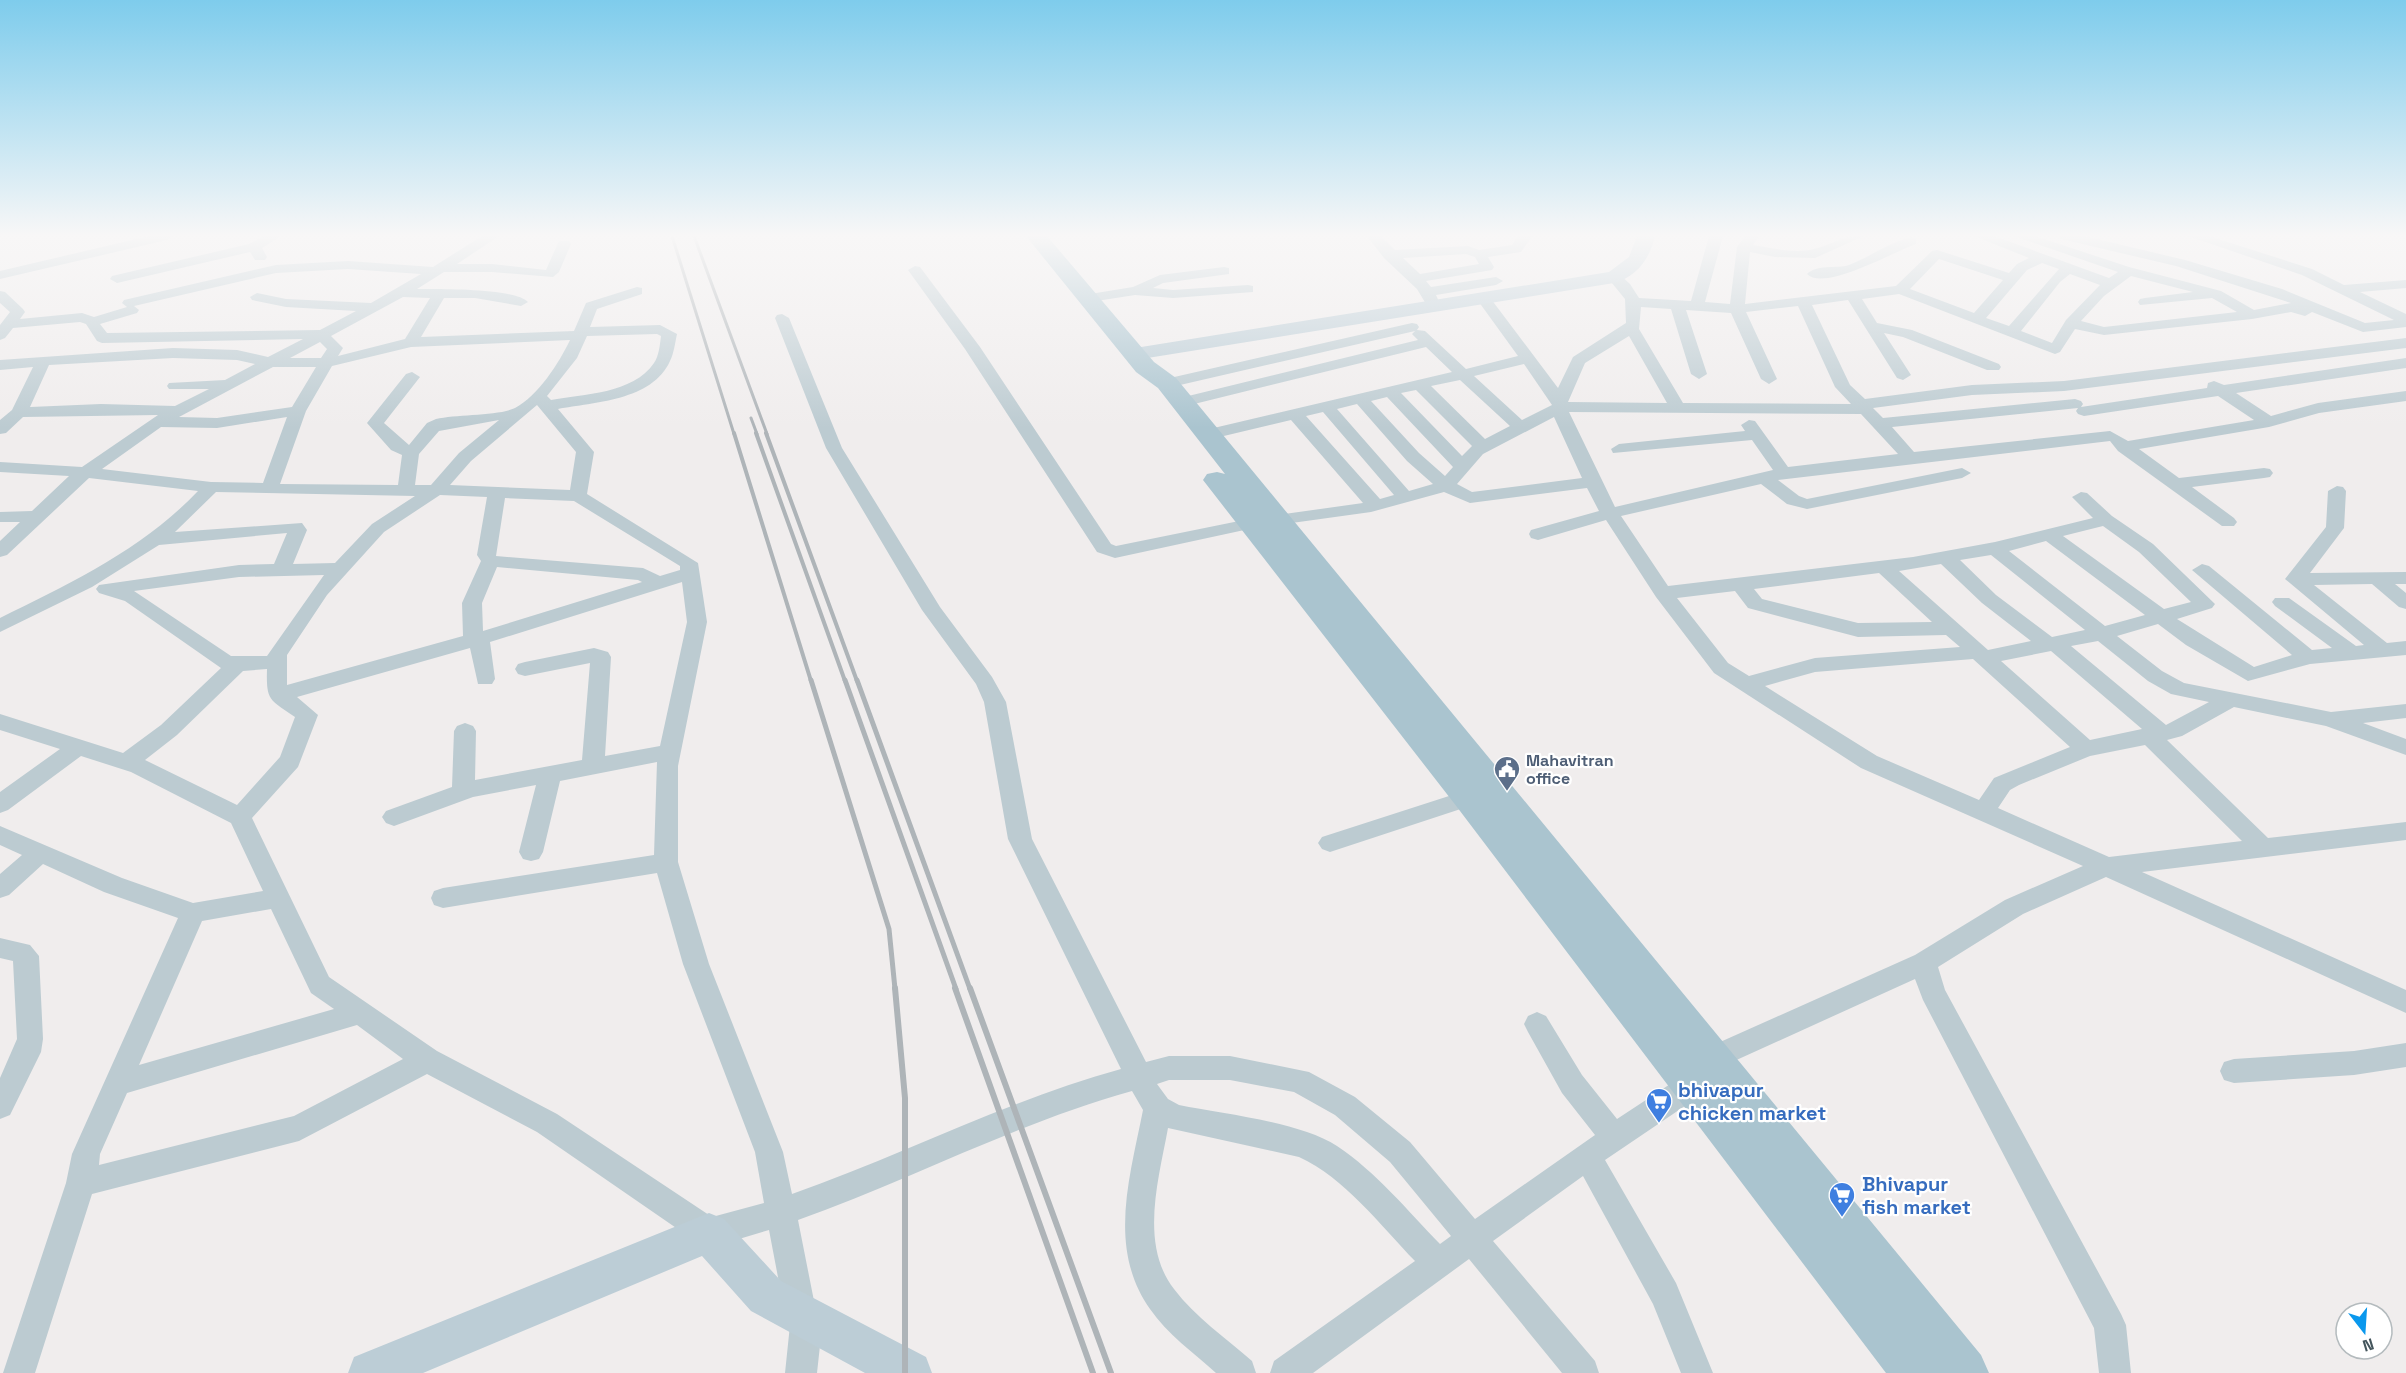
<svg xmlns="http://www.w3.org/2000/svg" width="2406" height="1373" font-family="'Space Grotesk',sans-serif">
<style>
.lines{fill:none;stroke-linecap:round;stroke-linejoin:round}
.street{fill:#bccbd1;fill-rule:evenodd}
.secondary{fill:#bccdd6;fill-rule:evenodd}
.primary{fill:#aac4cf;fill-rule:evenodd}
.rail-far3{stroke:#aeb4b8;stroke-width:3}
.rail-far2{stroke:#aeb4b8;stroke-width:4}
.rail-far1{stroke:#aeb4b8;stroke-width:5}
.rail{stroke:#aeb4b8;stroke-width:6}
.labels{text-anchor:middle;stroke-width:4.5;stroke-linejoin:round;paint-order:stroke}
.service-label{font-size:16px;font-weight:bold;fill:#4e5e75;stroke:#fff;text-anchor:start}
.near-shop-label{font-size:20px;font-weight:bold;fill:#366cbe;stroke:#fff;text-anchor:start}
</style>
<rect width="100%" height="100%" fill="#f0eded"/>
<g class="lines">
<path class="street" d="M 149,236 L 174,236 L 167,240 L 0,279 L 0,271 Z
M 264,236 L 281,236 L 262,248 L 267,257 L 265,260 L 255,260 L 250,252 L 117,283 L 110,279 L 112,276 L 249,244 Z
M 482,236 L 499,236 L 457,264 L 492,264 L 546,270 L 559,241 L 569,241 L 571,244 L 559,272 L 553,277 L 492,272 L 444,272 L 417,289 C 438,289 515,288 528,302 L 521,306 L 475,298 L 444,298 L 421,337 L 574,331 L 586,303 L 637,287 L 642,288 L 642,294 L 597,309 L 590,327 L 660,325 L 677,334 C 675,343 674,353 670,361 C 652,401 594,402 558,409 L 594,452 L 587,494 L 698,563 L 707,622 L 678,766 L 678,862 L 709,964 L 783,1152 L 792,1194 C 903,1155 1008,1100 1121,1069 L 1008,839 L 984,702 L 976,684 L 922,610 L 826,448 L 775,318 L 777,315 L 782,314 L 789,318 L 842,448 L 940,607 L 992,677 L 1006,702 L 1032,839 L 1146,1062 L 1169,1056 L 1230,1056 L 1309,1072 L 1355,1097 L 1410,1142 L 1475,1219 L 1595,1135 L 1562,1093 L 1528,1032 L 1524,1024 L 1528,1016 L 1537,1012 L 1546,1016 L 1582,1075 L 1617,1119 L 1690,1071 L 1700,1068 L 1696,1060 L 1700,1051 L 1915,955 L 2005,900 L 2083,866 L 1861,768 L 1714,673 L 1656,597 L 1606,520 L 1538,540 L 1531,538 L 1529,534 L 1531,530 L 1599,511 L 1587,488 L 1470,503 L 1444,492 L 1371,512 L 1249,529 L 1115,558 L 1097,552 L 965,349 L 908,270 L 915,266 L 920,267 L 980,347 L 1111,544 L 1116,546 L 1249,519 L 1363,503 L 1291,420 L 1207,440 L 1199,435 L 1201,431 L 1452,372 L 1426,347 L 1182,407 L 1174,402 L 1176,399 L 1418,340 L 1412,334 L 1415,331 L 1167,388 L 1161,386 L 1159,383 L 1161,380 L 1412,323 L 1417,324 L 1419,327 L 1417,330 L 1425,331 L 1466,369 L 1518,356 L 1476,298 L 1483,294 L 1488,295 L 1558,388 L 1573,357 L 1626,323 L 1625,299 L 1607,277 L 1609,274 L 1619,274 L 1630,284 L 1639,298 L 1691,301 L 1709,236 L 1723,236 L 1705,302 L 1730,304 L 1737,247 L 1745,236 L 1759,236 L 1753,245 C 1771,248 1795,254 1814,249 C 1835,244 1838,236 1864,236 L 1815,258 L 1775,257 L 1750,252 L 1745,304 L 1896,286 L 1932,251 L 1937,250 L 2009,273 L 2017,264 L 2029,258 L 1974,236 L 1994,236 L 2109,278 L 2118,272 L 2014,236 L 2035,236 L 2129,267 L 2221,291 L 2254,310 L 2291,303 L 2176,266 L 2061,239 L 2059,236 L 2084,236 L 2185,260 L 2282,289 L 2365,323 L 2394,320 L 2302,275 L 2188,236 L 2209,236 L 2312,269 L 2344,285 L 2406,280 L 2406,288 L 2360,292 L 2406,314 L 2406,327 L 2363,332 L 2312,312 L 2305,316 L 2291,312 L 2252,319 L 2104,335 L 2075,329 L 2060,352 L 2055,354 L 1899,294 L 1862,299 L 1877,323 L 1912,330 L 1999,364 L 2001,367 L 1999,370 L 1987,370 L 1903,337 L 1884,333 L 1911,375 L 1903,380 L 1897,378 L 1848,300 L 1812,305 L 1850,385 L 1865,399 L 1972,385 L 2064,381 L 2406,338 L 2406,348 L 2064,391 L 1972,395 L 1873,408 L 1883,418 L 2075,399 L 2081,401 L 2083,404 L 2081,407 L 2207,388 L 2208,383 L 2214,381 L 2224,385 L 2406,358 L 2406,368 L 2236,393 L 2271,416 L 2318,403 L 2406,391 L 2406,401 L 2319,413 L 2269,427 L 2139,449 L 2179,478 L 2264,468 L 2270,469 L 2273,473 L 2270,477 L 2264,478 L 2192,487 L 2234,518 L 2237,522 L 2234,526 L 2222,526 L 2118,451 L 2110,441 L 1778,480 L 1799,496 L 1807,499 L 1962,468 L 1971,473 L 1962,478 L 1807,509 L 1787,504 L 1761,484 L 1621,516 L 1668,586 L 1913,557 L 1995,542 L 2093,518 L 2072,497 L 2081,492 L 2087,493 L 2112,516 L 2153,544 L 2215,604 L 2212,608 L 2177,619 L 2254,667 L 2292,655 L 2192,570 L 2202,564 L 2209,566 L 2312,650 L 2332,648 L 2275,606 L 2272,602 L 2275,598 L 2289,598 L 2356,646 L 2364,645 L 2285,579 L 2326,527 L 2328,491 L 2337,486 L 2343,487 L 2346,491 L 2344,528 L 2310,573 L 2406,572 L 2406,584 L 2395,584 L 2406,593 L 2406,609 L 2399,607 L 2372,584 L 2314,585 L 2387,643 L 2406,641 L 2406,655 L 2310,664 L 2248,681 L 2186,645 L 2158,624 L 2117,636 L 2162,671 L 2184,683 L 2331,712 L 2406,704 L 2406,718 L 2363,723 L 2406,739 L 2406,755 L 2326,726 L 2234,707 L 2182,736 L 2167,740 L 2268,838 L 2406,822 L 2406,840 L 2142,872 L 2406,990 L 2406,1013 L 2106,877 L 2023,914 L 1938,967 L 1945,990 L 2121,1314 L 2126,1325 L 2131,1373 L 2099,1373 L 2094,1328 L 1923,1000 L 1915,979 L 1710,1072 L 1714,1080 L 1710,1089 L 1605,1160 L 1676,1283 L 1713,1373 L 1681,1373 L 1653,1304 L 1583,1176 L 1493,1241 L 1595,1361 L 1599,1373 L 1562,1373 L 1469,1259 L 1313,1373 L 1270,1373 L 1274,1361 L 1415,1261 C 1380,1225 1345,1178 1299,1157 L 1168,1128 C 1159,1178 1139,1244 1174,1289 C 1195,1317 1226,1338 1252,1361 L 1256,1373 L 1216,1373 C 1194,1353 1167,1334 1150,1309 C 1107,1248 1130,1177 1143,1110 L 1132,1091 C 1017,1123 910,1180 798,1220 L 815,1306 L 823,1318 L 817,1373 L 785,1373 L 790,1325 L 785,1314 L 769,1230 L 709,1248 L 698,1243 L 537,1132 L 427,1074 L 299,1141 L 92,1194 L 35,1373 L 3,1373 L 66,1183 L 72,1154 L 178,918 L 104,892 L 43,864 L 9,895 L 0,898 L 0,874 L 22,855 L 0,845 L 0,826 L 122,878 L 193,903 L 263,891 L 231,823 L 131,772 L 81,756 L 8,810 L 0,813 L 0,792 L 60,749 L 0,730 L 0,714 L 123,753 L 161,725 L 221,668 L 125,601 L 99,593 L 96,589 L 99,585 L 239,565 L 274,564 L 287,533 L 159,545 L 92,587 L 0,632 L 0,618 C 71,583 143,549 198,491 L 89,478 L 7,555 L 0,557 L 0,541 L 20,522 L 0,522 L 0,512 L 32,511 L 69,476 L 0,472 L 0,462 L 82,467 L 158,415 L 23,417 L 6,433 L 0,434 L 0,420 L 12,410 L 33,367 L 0,370 L 0,360 L 173,348 L 237,350 L 268,357 L 303,339 L 102,343 L 97,341 L 86,324 L 80,322 L 13,328 L 5,338 L 0,340 L 0,325 L 10,312 L 0,303 L 0,291 L 5,292 L 23,309 L 25,312 L 20,319 L 82,313 L 94,317 L 127,307 L 122,303 L 124,300 L 276,265 L 348,261 L 433,267 ZM 1939,259 L 2003,280 L 1974,313 L 1910,289 ZM 2042,263 L 2059,269 L 2009,326 L 1986,318 L 2027,270 ZM 348,269 L 421,274 L 371,303 L 286,299 L 257,293 L 250,297 L 252,300 L 286,307 L 356,311 L 320,330 L 107,333 L 100,324 L 137,313 L 139,310 L 134,306 L 276,273 ZM 2070,274 L 2100,285 L 2066,320 L 2052,343 L 2021,331 L 2060,282 ZM 2131,276 L 2193,292 L 2145,298 L 2140,299 L 2138,302 L 2140,305 L 2212,298 L 2237,312 L 2104,327 L 2081,321 L 2104,296 ZM 403,297 L 430,298 L 405,339 L 338,356 L 343,348 L 331,336 ZM 1798,306 L 1835,387 L 1851,404 L 1683,403 L 1639,329 L 1641,307 L 1671,309 L 1691,374 L 1699,379 L 1707,374 L 1686,310 L 1731,313 L 1761,379 L 1769,384 L 1777,379 L 1746,312 ZM 657,334 L 661,336 C 660,344 659,356 654,363 C 633,394 583,394 551,400 L 547,396 L 577,358 L 587,336 ZM 1629,336 L 1667,403 L 1568,402 L 1585,363 ZM 570,340 C 559,363 538,396 515,408 C 498,416 456,414 436,419 L 427,423 L 409,445 L 384,423 L 420,377 L 412,372 L 406,374 L 367,423 L 391,450 L 402,455 L 398,485 L 280,484 L 306,411 L 332,366 L 411,347 ZM 320,342 L 327,349 L 321,358 L 290,358 ZM 173,358 L 237,360 L 255,364 L 225,380 L 169,383 L 167,386 L 169,389 L 209,389 L 175,406 L 101,404 L 30,407 L 49,365 ZM 1524,364 L 1552,405 L 1522,420 L 1474,376 ZM 273,367 L 316,367 L 292,407 L 217,418 L 179,417 ZM 1460,380 L 1510,426 L 1485,439 L 1431,386 ZM 1416,390 L 1472,446 L 1462,456 L 1401,393 ZM 2218,396 L 2254,420 L 2128,441 L 2110,431 L 1914,452 L 1892,427 L 2078,408 L 2076,411 L 2078,414 L 2084,416 ZM 1387,397 L 1453,467 L 1445,476 L 1419,453 L 1371,401 ZM 1357,404 L 1407,461 L 1433,484 L 1409,491 L 1337,409 ZM 537,405 L 576,452 L 570,490 L 450,485 L 471,461 ZM 1323,412 L 1394,495 L 1380,499 L 1306,416 ZM 1569,412 L 1861,414 L 1898,454 L 1788,467 L 1755,421 L 1749,420 L 1741,425 L 1745,431 L 1619,444 L 1611,449 L 1613,453 L 1752,440 L 1773,470 L 1615,507 ZM 287,417 L 263,483 L 211,482 L 102,469 L 161,427 L 217,428 ZM 1554,417 L 1582,478 L 1472,492 L 1457,484 L 1483,454 ZM 499,420 L 459,453 L 431,485 L 415,485 L 419,454 L 439,431 ZM 216,492 L 415,496 L 372,524 L 335,563 L 293,564 L 307,530 L 302,523 L 175,532 ZM 440,495 L 487,497 L 477,555 L 481,561 L 462,603 L 463,636 L 287,685 L 287,655 L 327,595 L 384,532 ZM 505,498 L 574,501 L 680,566 L 680,570 L 660,576 L 643,568 L 496,556 ZM 2103,526 L 2139,552 L 2191,602 L 2164,609 L 2063,536 ZM 2046,541 L 2145,615 L 2105,626 L 2009,551 ZM 1991,555 L 2085,630 L 2052,637 L 1996,595 L 1960,560 ZM 1941,564 L 1982,603 L 2031,641 L 1988,650 L 1899,571 ZM 497,567 L 638,580 L 642,582 L 483,631 L 482,603 ZM 1879,573 L 1932,622 L 1858,623 L 1762,599 L 1754,589 ZM 324,575 L 267,656 L 231,656 L 134,591 L 239,577 ZM 682,582 L 687,622 L 660,746 L 605,756 L 611,657 L 608,652 L 594,648 L 525,662 L 518,664 L 515,669 L 518,674 L 525,676 L 590,663 L 582,760 L 475,780 L 476,731 L 473,726 L 465,723 L 457,726 L 454,731 L 452,787 L 386,811 L 382,817 L 386,823 L 394,826 L 473,797 L 536,785 L 519,852 L 523,859 L 531,861 L 539,859 L 543,852 L 560,781 L 657,762 L 654,855 L 443,888 L 434,891 L 431,898 L 434,905 L 443,908 L 657,873 L 683,964 L 755,1152 L 764,1203 L 712,1217 L 557,1114 L 437,1051 L 329,977 L 252,818 L 298,767 L 318,715 L 297,697 L 470,648 L 478,684 L 492,684 L 495,679 L 490,642 ZM 1735,591 L 1748,608 L 1858,637 L 1946,635 L 1960,647 L 1815,658 L 1749,676 L 1728,663 L 1677,598 ZM 2098,641 L 2148,681 L 2171,694 L 2209,702 L 2166,725 L 2071,646 ZM 2051,651 L 2142,729 L 2090,740 L 2001,661 ZM 1973,659 L 2070,747 L 1994,778 L 1979,800 L 1877,756 L 1765,686 L 1815,672 ZM 267,669 C 266,702 270,699 295,717 L 280,757 L 237,805 L 145,760 L 177,735 L 243,671 ZM 2145,745 L 2242,841 L 2109,857 L 1998,808 L 2010,790 L 2019,785 L 2090,756 ZM 271,909 L 311,993 L 334,1009 L 139,1065 L 202,921 ZM 357,1025 L 403,1059 L 294,1116 L 99,1165 L 100,1154 L 127,1093 ZM 1169,1080 L 1230,1080 L 1294,1092 L 1335,1115 L 1390,1162 L 1451,1236 L 1440,1244 C 1408,1211 1376,1172 1337,1146 C 1300,1122 1224,1114 1179,1105 L 1168,1099 L 1157,1084 Z
M 1367,236 L 1381,236 L 1395,250 L 1468,246 L 1479,250 L 1512,245 L 1518,236 L 1532,236 L 1521,252 L 1488,257 L 1494,267 L 1492,270 L 1426,281 L 1431,287 L 1496,277 L 1503,281 L 1496,285 L 1436,295 L 1441,306 L 1434,310 L 1429,309 L 1417,289 L 1384,258 ZM 1466,254 L 1475,257 L 1479,264 L 1420,274 L 1403,258 Z
M 1911,237 L 1916,238 L 1916,244 C 1895,251 1824,292 1807,274 C 1817,264 1836,269 1849,265 C 1870,257 1888,243 1911,237 Z
M 1224,267 L 1229,268 L 1229,274 L 1163,283 L 1153,288 L 1173,290 L 1248,285 L 1253,286 L 1253,292 L 1173,298 L 1135,295 L 1090,302 L 1083,298 L 1090,294 L 1133,287 L 1160,275 Z
M 1480,786 L 1488,788 L 1491,794 L 1488,800 L 1330,852 L 1322,849 L 1318,843 L 1322,837 Z
M 0,938 L 30,945 L 39,956 L 43,1039 L 41,1052 L 10,1115 L 0,1119 L 0,1078 L 17,1039 L 13,961 L 0,958 Z
M 2406,1043 L 2406,1067 L 2354,1075 L 2234,1083 L 2224,1080 L 2220,1071 L 2224,1062 L 2234,1059 L 2354,1051 Z"/>
<path class="secondary" d="M 1637,236 L 1655,236 C 1650,258 1637,277 1614,283 L 1135,360 L 1128,358 L 1125,354 L 1128,350 L 1135,348 L 1609,272 L 1629,257 Z
M 709,1213 L 724,1219 L 781,1281 L 926,1357 L 932,1373 L 865,1373 L 751,1311 L 702,1256 L 423,1373 L 348,1373 L 354,1357 Z"/>
<path class="primary" d="M 1026,236 L 1047,236 L 1154,362 L 1176,378 L 1981,1355 L 1989,1373 L 1886,1373 L 1457,807 L 1203,480 L 1207,474 L 1217,472 L 1225,474 L 1158,388 L 1136,372 Z"/>
<path class="rail-far3" d="M 672,236 L 734,434
M 694,236 L 767,434
M 751,418 L 757,434"/>
<path class="rail-far2" d="M 734,433 L 811,681
M 756,433 L 845,681
M 766,433 L 857,681"/>
<path class="rail-far1" d="M 811,680 L 889,929 L 895,989
M 845,680 L 956,989
M 857,680 L 970,989"/>
<path class="rail" d="M 895,988 L 905,1098 L 905,1373
M 955,988 L 1093,1373
M 970,988 L 1111,1373"/>
</g>
<linearGradient id="sky" x2="0" y2="1"><stop stop-color="#7eccec"/><stop offset="0.55" stop-color="#f8f7f7"/><stop offset="1" stop-color="#f8f7f7" stop-opacity="0"/></linearGradient>
<rect width="2406" height="428" fill="url(#sky)"/>
<defs>
<g id="civic-pin" transform="scale(1.35)"><path d="M0 17L-7.5 6A9.5 9.5 0 1 1 7.5 6Z" fill="#5c6f8a" stroke="#fff"/><path d="M-.6-6.5H3V-4.5H.6V-3L4-1V1h2V6H-6V1h2V-1L-.6-3ZM-1.2 2.5V6h2.4V2.5Z" fill="#fff"/></g>
<g id="supermarket-pin" transform="scale(1.35)"><path d="M0 17L-7.5 6A9.5 9.5 0 1 1 7.5 6Z" fill="#3f7fe0" stroke="#fff"/><path d="M-6-5.5h2.5l.6 2H6L4.5 2H-2.5L-4.4-4H-6ZM-1.5 3.2a1.3 1.3 0 1 0 .1 0ZM3 3.2a1.3 1.3 0 1 0 .1 0Z" fill="#fff"/></g>
</defs>
<g fill-rule="evenodd">
<use href="#civic-pin" x="1507" y="769"/>
<use href="#supermarket-pin" x="1659" y="1101"/>
<use href="#supermarket-pin" x="1842" y="1195"/>
</g>
<g class="labels">
<g class="service-label">
<text x="1526" y="766">Mahavitran<tspan x="1526" dy="18">office</tspan></text>
</g>
<g class="near-shop-label">
<text x="1678" y="1097">bhivapur<tspan x="1678" dy="23">chicken market</tspan></text>
<text x="1862" y="1191">Bhivapur<tspan x="1862" dy="23">fish market</tspan></text>
</g>
</g>
<g transform="translate(2364 1331) rotate(163)"><circle r="28" fill="#ffffff" stroke="#b4bbbe" stroke-width="1.5"/>
<path d="M0-4.5L10 22L0 15L-10 22Z" fill="#0a98ed"/>
<text y="-9" font-size="16" font-weight="bold" text-anchor="middle" fill="#44555c">N</text>
</g>
</svg>
